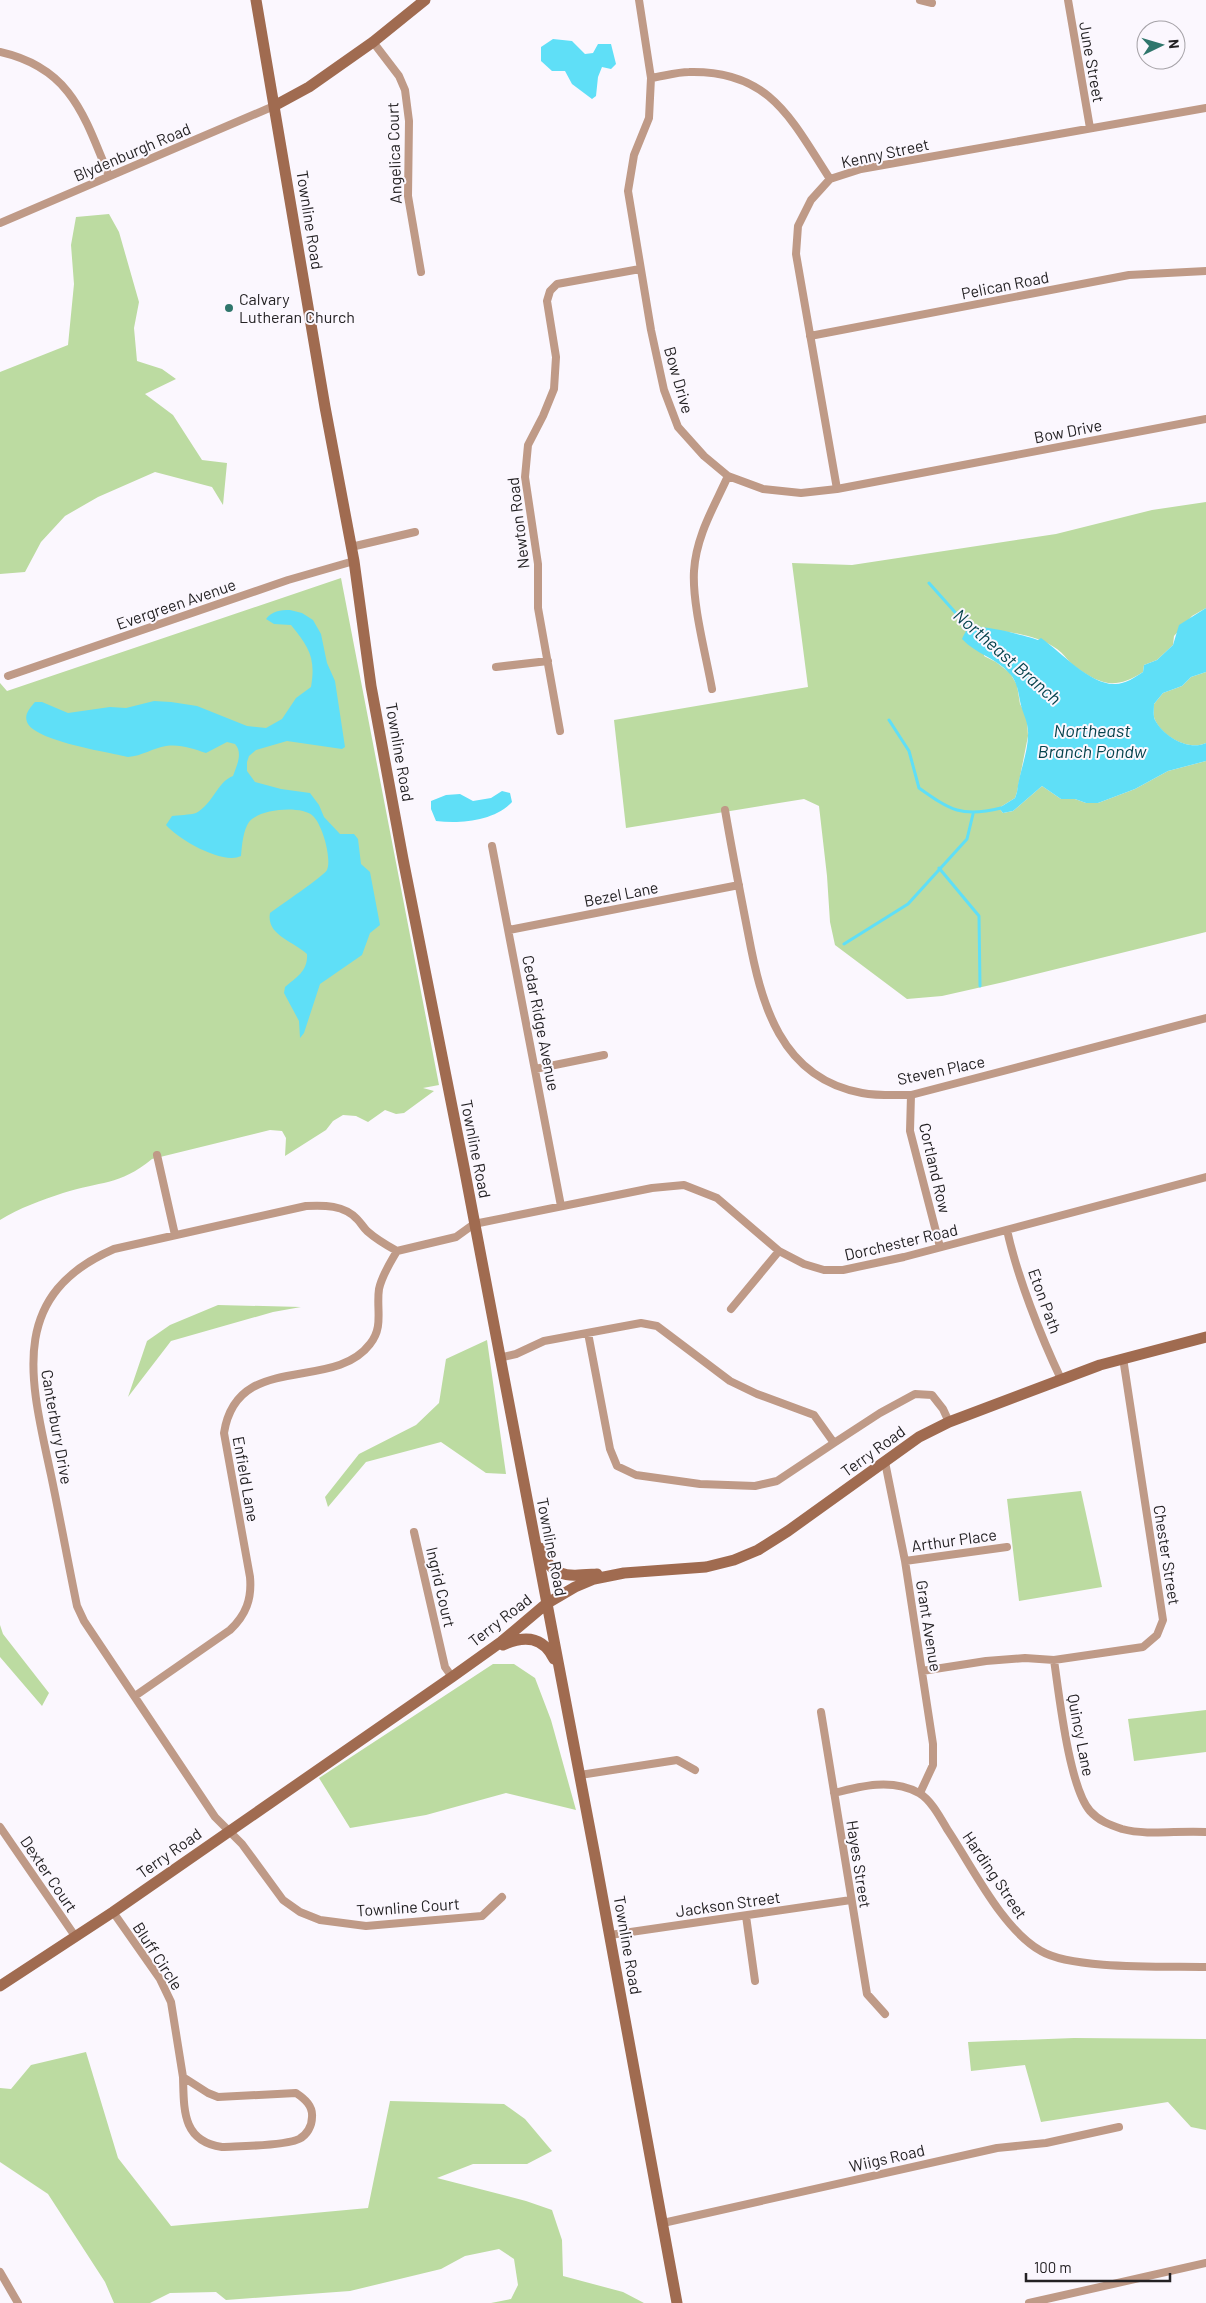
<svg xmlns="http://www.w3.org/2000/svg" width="1206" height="2303" font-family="Barlow,sans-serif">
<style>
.green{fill:#bcdba1}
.water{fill:#5fdff7}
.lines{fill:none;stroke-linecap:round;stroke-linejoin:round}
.stream{stroke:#5fdff7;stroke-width:3}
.street{stroke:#bf9a87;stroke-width:8}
.secondary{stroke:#a06b50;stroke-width:11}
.poi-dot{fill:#2f766c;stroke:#fbf7fe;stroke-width:2}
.labels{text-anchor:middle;stroke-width:4;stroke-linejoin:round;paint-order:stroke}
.street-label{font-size:16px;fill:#242224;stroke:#fbf7fe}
.poi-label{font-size:16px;fill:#242224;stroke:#fbf7fe;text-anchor:start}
.water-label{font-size:18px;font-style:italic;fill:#06434d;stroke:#fbf7fe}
</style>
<rect width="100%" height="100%" fill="#fbf7fe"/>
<path class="green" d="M 109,214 L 119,232 L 139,302 L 134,328 L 137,361 L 162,369 L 176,379 L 145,394 L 173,415 L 202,460 L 227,463 L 223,505 L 212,487 L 155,472 L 98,497 L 65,516 L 41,542 L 25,572 L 0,574 L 0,372 L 68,345 L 74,284 L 71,245 L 76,217 Z
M 1206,502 L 1206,608 L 1192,616 L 1174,636 L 1173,645 L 1157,660 L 1144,665 L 1143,672 C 1115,690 1101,685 1074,666 C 1068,661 1064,654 1057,649 C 1038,636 1013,632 991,630 L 984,656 L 996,662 L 1010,673 L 1017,685 L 1020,704 L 1027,717 L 1028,736 L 1017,792 L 1015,798 L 999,808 L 1003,813 L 1013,811 L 1042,786 L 1061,799 L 1075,799 L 1086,803 L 1098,803 L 1135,789 L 1168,771 L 1206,761 L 1206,932 L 1004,982 L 942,996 L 907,999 L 835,945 L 830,922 L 827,876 L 819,806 L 804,799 L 626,828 L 614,720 L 808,687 L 792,563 L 852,565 L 1056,534 L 1152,510 Z
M 341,578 L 439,1085 L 423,1088 L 434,1091 L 404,1113 L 396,1114 L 385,1110 L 368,1122 L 356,1116 L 343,1115 L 333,1121 L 326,1130 L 285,1156 L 286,1138 L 282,1131 L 270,1130 L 152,1159 C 119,1186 100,1181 63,1193 C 42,1200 19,1208 0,1220 L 0,683 L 7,691 Z
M 1206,672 L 1206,743 C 1189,751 1163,737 1155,720 C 1153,716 1154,709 1154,704 L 1163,693 L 1182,686 L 1191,677 Z
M 218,1305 L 301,1307 L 273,1312 L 171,1341 L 128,1397 L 147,1341 L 170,1325 Z
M 487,1340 L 506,1474 L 486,1473 L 441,1442 L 366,1462 L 328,1507 L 325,1497 L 359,1454 L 416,1425 L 439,1403 L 446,1359 Z
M 1081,1491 L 1102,1587 L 1019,1601 L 1007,1499 Z
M 0,1625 L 3,1634 L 49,1693 L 42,1706 L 0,1657 Z
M 493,1664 L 514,1664 L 535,1678 L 551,1720 L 576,1810 L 506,1793 L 426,1815 L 350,1828 L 319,1778 Z
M 1206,1710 L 1206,1752 L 1134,1761 L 1128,1719 Z
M 1074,2038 L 1206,2039 L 1206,2130 L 1191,2127 L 1168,2102 L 1041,2122 L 1025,2065 L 971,2071 L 968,2042 Z
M 86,2052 L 118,2158 L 171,2226 L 368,2208 L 390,2101 L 504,2104 L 525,2119 L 552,2151 L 527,2164 L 473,2164 L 437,2178 L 526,2201 L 552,2210 L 562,2240 L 563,2276 L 623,2292 L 644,2303 L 491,2303 L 511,2299 L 518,2285 L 514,2259 L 499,2249 L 465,2256 L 441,2269 L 350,2291 L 226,2300 L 216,2292 L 170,2293 L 150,2303 L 114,2303 L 105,2282 L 48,2194 L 0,2162 L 0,2088 L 11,2089 L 31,2065 Z"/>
<path class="water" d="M 553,39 L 572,41 L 585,54 L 593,53 L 598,44 L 611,44 L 616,64 L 611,69 L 602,67 L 598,77 L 596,96 L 592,99 L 572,84 L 565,71 L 552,71 L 541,61 L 541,47 Z
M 1206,608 L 1206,672 L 1191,677 L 1182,686 L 1163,693 L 1154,704 C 1154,709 1153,716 1155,720 C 1164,737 1189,751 1206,743 L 1206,761 L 1168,771 L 1135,789 L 1098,803 L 1086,803 L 1075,799 L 1061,799 L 1042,786 L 1013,811 L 1003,813 L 999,808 L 1015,798 L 1017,792 C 1019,773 1028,753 1028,735 C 1029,722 1022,713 1020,701 C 1018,691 1017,681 1009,673 C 996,658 976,654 962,639 C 964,635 966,629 971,627 C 980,624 1028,636 1038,640 L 1041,638 C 1061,652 1090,685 1115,684 C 1126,684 1135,677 1143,672 L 1144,665 L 1157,660 L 1173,645 L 1179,625 Z
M 290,610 L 302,613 L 313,620 L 321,634 L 327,663 L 335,681 L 345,747 L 342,749 L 287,741 L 256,750 L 249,756 L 247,762 L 247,771 L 255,782 L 281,789 L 310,793 L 319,805 L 324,817 L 340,834 L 354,834 L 358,839 L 361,864 L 370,872 L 380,925 L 370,933 L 362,955 L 320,984 L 304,1033 L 300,1038 L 299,1021 L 284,993 L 285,987 C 297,977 308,971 307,954 C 293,941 266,935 270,913 C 279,906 324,876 327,870 C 332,858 322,824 313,816 C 301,805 259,809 249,822 C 243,831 242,845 241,856 C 223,865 179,840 166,825 L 172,816 C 178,815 190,815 196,813 C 213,804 217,782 233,776 C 237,765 243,753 235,744 L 227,742 L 206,753 C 193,749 181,744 166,746 C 153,748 142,756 128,757 C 108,752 34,741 27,722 C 24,714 30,708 35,702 L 42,702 L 68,713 L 110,707 L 126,708 L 154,701 L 171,702 L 197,706 L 247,726 L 266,728 L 282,719 L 296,698 L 311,687 C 316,658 309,647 291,625 L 274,624 L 266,619 C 272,611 280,610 290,610 Z
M 502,791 L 510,793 L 512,802 C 494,821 461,824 436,821 L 431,809 L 431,801 L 446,795 L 460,794 L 473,801 L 491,798 Z"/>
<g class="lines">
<path class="stream" d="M 929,583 L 970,629
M 889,720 L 909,751 L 919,788 C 950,810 962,818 1001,808
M 939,868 L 979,916 L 980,986
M 844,944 L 908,904 L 967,839 L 973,814"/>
<path class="street" d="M 639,0 L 651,78 L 649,118 L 634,155 L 628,191 L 651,330 L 664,390 L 678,427 L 704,456 L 728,476 L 763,489 L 801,493 L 837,489 L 1206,419
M 920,0 L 932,3
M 1068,0 L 1090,128
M 373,42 L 399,76 L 405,90 L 409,121 L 408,196 L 421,272
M 0,52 C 71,68 84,115 109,176
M 651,78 C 664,76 677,72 689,72 C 770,70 791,119 830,179
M 0,223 L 274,106
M 810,336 L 1129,275 L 1206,271
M 837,489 L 796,254 L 798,226 L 811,200 L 830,179 L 861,169 L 1206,108
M 351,547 L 415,532
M 496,667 L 548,661
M 8,676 L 288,580 L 354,561
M 712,689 C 706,655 692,604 694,571 C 696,536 714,507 728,476
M 560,731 L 538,608 L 538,564 L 525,477 L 528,445 L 543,416 L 554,389 L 556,357 L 547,301 L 550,291 L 557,284 L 640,269
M 725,810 C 732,851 740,892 748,933 C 761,1003 780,1078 862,1093 C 878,1096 895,1095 911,1095 L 1206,1018
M 492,846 L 561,1206
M 509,930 L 739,885
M 535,1069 L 604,1055
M 911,1095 L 910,1131 L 940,1247
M 157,1155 L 175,1235
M 1007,1230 C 1017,1276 1041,1337 1061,1379
M 731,1309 L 779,1251
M 588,1333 L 610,1449 L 617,1466 L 636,1475 L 700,1484 L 755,1486 L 777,1481 L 834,1443
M 499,1358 L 516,1354 L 544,1341 L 641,1323 L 657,1326 L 730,1381 L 757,1394 L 814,1415 L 834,1443 L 880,1413 L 915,1394 L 932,1395 L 943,1409 L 949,1422
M 885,1462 L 905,1561 L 933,1744 L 933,1765 L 920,1793
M 414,1532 L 445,1667 L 452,1677
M 905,1561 L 1007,1547
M 1054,1660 C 1059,1694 1069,1787 1090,1811 C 1099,1821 1110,1825 1122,1829 C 1148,1836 1179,1830 1206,1832
M 922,1671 L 986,1661 L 1025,1658 L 1054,1660 L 1143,1647 L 1157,1635 L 1163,1620 L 1123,1358
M 135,1696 L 230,1630 C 246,1615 252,1599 250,1577 L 224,1433 C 237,1350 333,1393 370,1344 C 384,1327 376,1309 379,1289 C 382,1275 390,1263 397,1251
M 821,1712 L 867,1994 L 885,2014
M 580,1775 L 677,1760 L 695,1770
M 834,1793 C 861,1786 892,1778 919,1793 C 931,1800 940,1817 947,1829 C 972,1866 1002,1929 1041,1951 C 1073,1970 1166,1966 1206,1967
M 0,1827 L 75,1936
M 502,1897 L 482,1916 L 366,1926 L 320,1920 L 300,1912 L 283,1900 L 242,1844 L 215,1817 L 84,1621 L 77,1606 C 68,1562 60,1518 51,1475 C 31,1382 6,1296 114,1249 L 306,1206 C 324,1205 344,1205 357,1219 C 361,1223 363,1227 367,1231 C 376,1239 386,1245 397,1251 L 456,1237 L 474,1224 L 652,1188 L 684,1185 L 717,1198 L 779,1251 L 804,1264 L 824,1270 L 843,1270 L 904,1257 L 1206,1177
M 113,1912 L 160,1979 L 171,2002 L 183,2077 L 208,2093 L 218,2097 L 296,2093 C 305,2099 313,2106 312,2117 C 312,2126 307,2135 299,2139 C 284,2146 241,2146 222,2147 C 182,2141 184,2110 183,2077
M 746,1916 L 755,1981
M 610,1935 L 851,1900
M 663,2223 L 997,2148 L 1046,2143 L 1119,2127
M 0,2272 L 18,2303
M 1029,2303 L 1206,2263"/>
<path class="secondary" d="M 256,0 L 325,407 L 354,561 L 371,686 L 403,859 L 464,1167 L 595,1856 L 677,2303
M 274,106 L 309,87 L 373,42 L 425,0
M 540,1548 C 552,1579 567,1576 597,1574
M 503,1645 C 525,1635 543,1637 554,1659
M 0,1986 L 113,1912 L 452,1677 L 501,1642 L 546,1604 L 575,1587 L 594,1579 L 624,1573 L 706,1567 L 734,1560 L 758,1550 L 788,1531 L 919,1437 L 949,1422 L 1100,1365 L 1206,1337"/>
</g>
<circle class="poi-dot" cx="229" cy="308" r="5"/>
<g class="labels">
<g class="street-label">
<text transform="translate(1092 62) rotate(80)" y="6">June Street</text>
<text transform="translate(132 152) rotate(-23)" y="6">Blydenburgh Road</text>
<text transform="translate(394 153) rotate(-92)" y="6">Angelica Court</text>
<text transform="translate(885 153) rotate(-12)" y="6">Kenny Street</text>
<text transform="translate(310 220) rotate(81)" y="6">Townline Road</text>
<text transform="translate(1005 285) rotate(-11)" y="6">Pelican Road</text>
<text transform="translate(679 380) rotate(74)" y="6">Bow Drive</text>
<text transform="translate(1068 431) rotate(-11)" y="6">Bow Drive</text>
<text transform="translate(518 523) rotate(-97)" y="6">Newton Road</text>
<text transform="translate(176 604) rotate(-19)" y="6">Evergreen Avenue</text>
<text transform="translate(400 752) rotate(80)" y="6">Townline Road</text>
<text transform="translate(621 894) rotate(-11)" y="6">Bezel Lane</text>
<text transform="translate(541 1023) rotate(79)" y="6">Cedar Ridge Avenue</text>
<text transform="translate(941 1070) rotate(-12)" y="6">Steven Place</text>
<text transform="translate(476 1149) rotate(79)" y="6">Townline Road</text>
<text transform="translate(935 1168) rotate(77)" y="6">Cortland Row</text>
<text transform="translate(901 1242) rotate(-13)" y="6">Dorchester Road</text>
<text transform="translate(1045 1301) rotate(70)" y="6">Eton Path</text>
<text transform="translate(57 1427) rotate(80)" y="6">Canterbury Drive</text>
<text transform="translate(873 1451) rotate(-36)" y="6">Terry Road</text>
<text transform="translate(246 1479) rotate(80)" y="6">Enfield Lane</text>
<text transform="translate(954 1540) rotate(-8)" y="6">Arthur Place</text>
<text transform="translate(552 1547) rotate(79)" y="6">Townline Road</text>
<text transform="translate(1167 1555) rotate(81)" y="6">Chester Street</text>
<text transform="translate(441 1587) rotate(77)" y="6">Ingrid Court</text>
<text transform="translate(500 1620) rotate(-38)" y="6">Terry Road</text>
<text transform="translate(929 1626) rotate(81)" y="6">Grant Avenue</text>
<text transform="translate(1081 1735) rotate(79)" y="6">Quincy Lane</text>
<text transform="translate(169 1853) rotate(-35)" y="6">Terry Road</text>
<text transform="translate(859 1864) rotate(81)" y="6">Hayes Street</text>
<text transform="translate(49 1874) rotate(56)" y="6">Dexter Court</text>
<text transform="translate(995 1875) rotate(56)" y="6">Harding Street</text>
<text transform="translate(728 1904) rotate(-8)" y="6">Jackson Street</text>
<text transform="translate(408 1907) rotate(-4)" y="6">Townline Court</text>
<text transform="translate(628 1945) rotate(80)" y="6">Townline Road</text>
<text transform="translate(158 1956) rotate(57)" y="6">Bluff Circle</text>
<text transform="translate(887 2158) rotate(-13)" y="6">Wiigs Road</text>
</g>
<g class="poi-label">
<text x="239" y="305">Calvary<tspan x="239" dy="18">Lutheran Church</tspan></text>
</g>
<g class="water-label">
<text transform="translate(1007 657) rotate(41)" y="6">Northeast Branch</text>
<text x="1092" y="737">Northeast<tspan x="1092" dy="21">Branch Pondw</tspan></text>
</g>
</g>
<g transform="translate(1161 45) rotate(85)"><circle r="24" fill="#fbf7fe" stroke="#a5a2a7"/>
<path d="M0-4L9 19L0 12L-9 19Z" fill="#2f766c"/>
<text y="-8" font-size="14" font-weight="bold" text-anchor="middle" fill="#242224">N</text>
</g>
<path d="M1026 2273v8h144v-8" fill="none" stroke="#242224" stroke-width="2.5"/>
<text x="1034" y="2273" font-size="15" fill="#242224" stroke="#fbf7fe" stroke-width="4" paint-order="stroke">100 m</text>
</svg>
